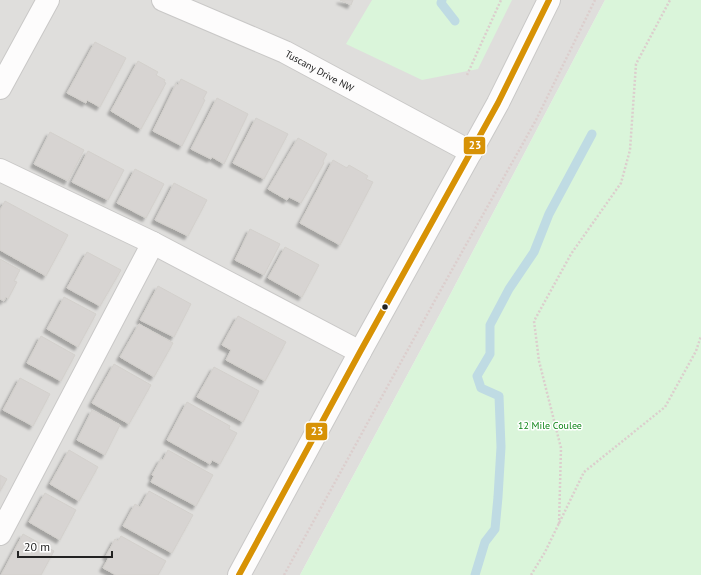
<svg xmlns="http://www.w3.org/2000/svg" width="701" height="575" font-family="'PT Sans',sans-serif">
<style>
.residential{fill:#dfdedc}
.park{fill:#daf5da}
.lines{fill:none;stroke-linecap:round;stroke-linejoin:round}
.stream{stroke:#bfdbe3;stroke-width:9}
.building{fill:#d7d4d2;stroke:#d3d0cc;filter:url(#shadow)}
.minor-casing{stroke:#c9c8c7;stroke-width:24}
.path{stroke:#dccecd;stroke-width:2.5;stroke-dasharray:2 2;stroke-linecap:butt}
.minor{stroke:#fdfcfc;stroke-width:22}
.bus-1-casing{stroke:#fff;stroke-width:9}
.bus-1{stroke:#d79205;stroke-width:6}
.bus-dot{fill:#222;stroke:#fff;stroke-width:1.5}
.labels{text-anchor:middle;stroke-width:3;stroke-linejoin:round;paint-order:stroke}
.street-label{font-size:10px;fill:#222;stroke:#fff}
.park-label{font-size:10px;fill:#0c8416;stroke:#fff}
.line-badge{stroke:#fff;stroke-width:1.5}
.badge-label{font-size:11px;text-anchor:middle;font-weight:bold;fill:#fff}
</style>
<defs>
<filter id="shadow"><feDropShadow dx="-3.5" dy="3.5" stdDeviation="1" flood-color="#0004"/></filter>
</defs>
<rect width="100%" height="100%" fill="#f0eeeb"/>
<path class="residential" d="M 0,0 L 605,0 L 441,312 L 300,575 L 0,575 Z"/>
<path class="park" d="M 372,0 L 512,0 L 478,69 L 422,80 L 346,44 Z
M 605,0 L 701,0 L 701,575 L 300,575 L 441,312 Z"/>
<g class="lines">
<path class="stream" d="M 442,0 L 441,3 L 455,21
M 475,575 L 485,542 L 495,529 L 498,497 L 501,447 L 499,396 L 481,388 L 477,376 L 490,354 L 490,325 L 509,289 L 534,252 L 549,214 L 592,134"/>
</g>
<path class="building" d="M 340,0 L 353,0 L 351,5 Z
M 95,42 L 126,58 L 100,107 L 87,100 L 86,103 L 67,93 Z
M 138,61 L 158,72 L 156,75 L 165,80 L 164,82 L 166,83 L 141,129 L 111,111 Z
M 181,79 L 207,92 L 203,99 L 205,100 L 182,146 L 153,131 L 176,84 L 178,85 Z
M 217,98 L 248,114 L 224,164 L 212,157 L 211,159 L 191,149 Z
M 256,118 L 288,134 L 264,179 L 233,163 Z
M 50,132 L 84,150 L 68,181 L 34,164 Z
M 298,138 L 327,154 L 323,161 L 324,163 L 301,203 L 289,197 L 287,200 L 268,189 Z
M 88,151 L 124,170 L 108,200 L 72,182 Z
M 333,160 L 347,168 L 349,165 L 368,176 L 366,179 L 373,182 L 340,245 L 300,223 Z
M 135,169 L 164,184 L 146,218 L 117,203 Z
M 174,183 L 207,200 L 188,236 L 155,220 Z
M 5,201 L 68,235 L 46,276 L 0,250 L 0,210 Z
M 250,229 L 280,244 L 264,275 L 235,260 Z
M 285,247 L 319,265 L 302,297 L 268,278 Z
M 87,252 L 121,270 L 100,306 L 67,288 Z
M 0,259 L 20,270 L 14,281 L 17,282 L 8,299 L 6,297 L 4,301 L 0,299 Z
M 158,286 L 191,304 L 174,337 L 140,320 Z
M 64,297 L 96,314 L 78,347 L 47,329 Z
M 238,316 L 286,342 L 265,381 L 226,360 L 231,350 L 222,345 Z
M 139,324 L 173,343 L 154,377 L 120,357 Z
M 41,336 L 75,355 L 61,381 L 27,363 Z
M 114,364 L 151,385 L 129,424 L 92,403 Z
M 214,367 L 259,391 L 243,422 L 197,397 Z
M 20,378 L 50,394 L 33,426 L 3,410 Z
M 187,402 L 230,426 L 229,429 L 237,433 L 220,464 L 212,460 L 210,464 L 167,440 Z
M 92,410 L 120,425 L 105,455 L 77,440 Z
M 69,450 L 98,467 L 79,501 L 50,484 Z
M 168,450 L 213,475 L 196,506 L 151,482 L 154,476 L 152,475 L 161,459 L 163,460 Z
M 0,475 L 7,479 L 0,491 Z
M 149,491 L 193,515 L 172,553 L 123,526 L 135,504 L 140,507 Z
M 45,493 L 76,510 L 60,540 L 29,522 Z
M 23,534 L 54,551 L 41,575 L 1,575 Z
M 121,536 L 166,561 L 158,575 L 116,575 L 103,568 L 109,557 L 106,556 L 115,539 L 118,541 Z"/>
<g class="lines">
<g class="minor-casing">
<g id="minor">
<path id="s1" d="M 163,0 L 285,52 L 471,152"/>
<path d="M 0,88 L 48,0"/>
<path d="M 0,170 L 153,243 L 360,352"/>
<path d="M 0,534 L 153,243"/>
<path d="M 239,575 L 360,352 L 498,103 L 549,0"/>
</g>
</g>
<path class="path" d="M 467,75 L 501,0
M 559,524 L 561,448 L 539,361 L 534,321 L 571,254 L 621,183 L 630,150 L 636,64 L 670,0
M 284,575 L 434,302 L 536,120 L 595,0
M 531,575 L 545,552 L 584,472 L 665,407 L 696,351 L 701,336"/>
<use href="#minor" class="minor"/>
<g class="bus-1-casing">
<path id="bus-1" d="M 239,575 L 360,352 L 498,103 L 549,0"/>
</g>
<use href="#bus-1" class="bus-1"/>
</g>
<circle class="bus-dot" cx="385" cy="307" r="3.5"/>
<g class="labels">
<g class="street-label">
<text dy="4" stroke="none"><textPath href="#s1" startOffset="172">Tuscany Drive NW</textPath></text>
</g>
<g class="park-label">
<text x="550" y="429">12 Mile Coulee</text>
</g>
</g>
<g class="line-badge">
<rect x="463" y="136" width="23" height="19" rx="4" fill="#d79205"/>
<rect x="305" y="422" width="23" height="19" rx="4" fill="#d79205"/>
</g>
<g class="badge-label">
<text x="475" y="149">23</text>
<text x="317" y="435">23</text>
</g>
<path d="M18 551v6h94v-6" fill="none" stroke="#222222" stroke-width="2"/>
<text x="24" y="551" font-size="12" fill="#222222" stroke="#ffffff" stroke-width="3" paint-order="stroke">20 m</text>
</svg>
